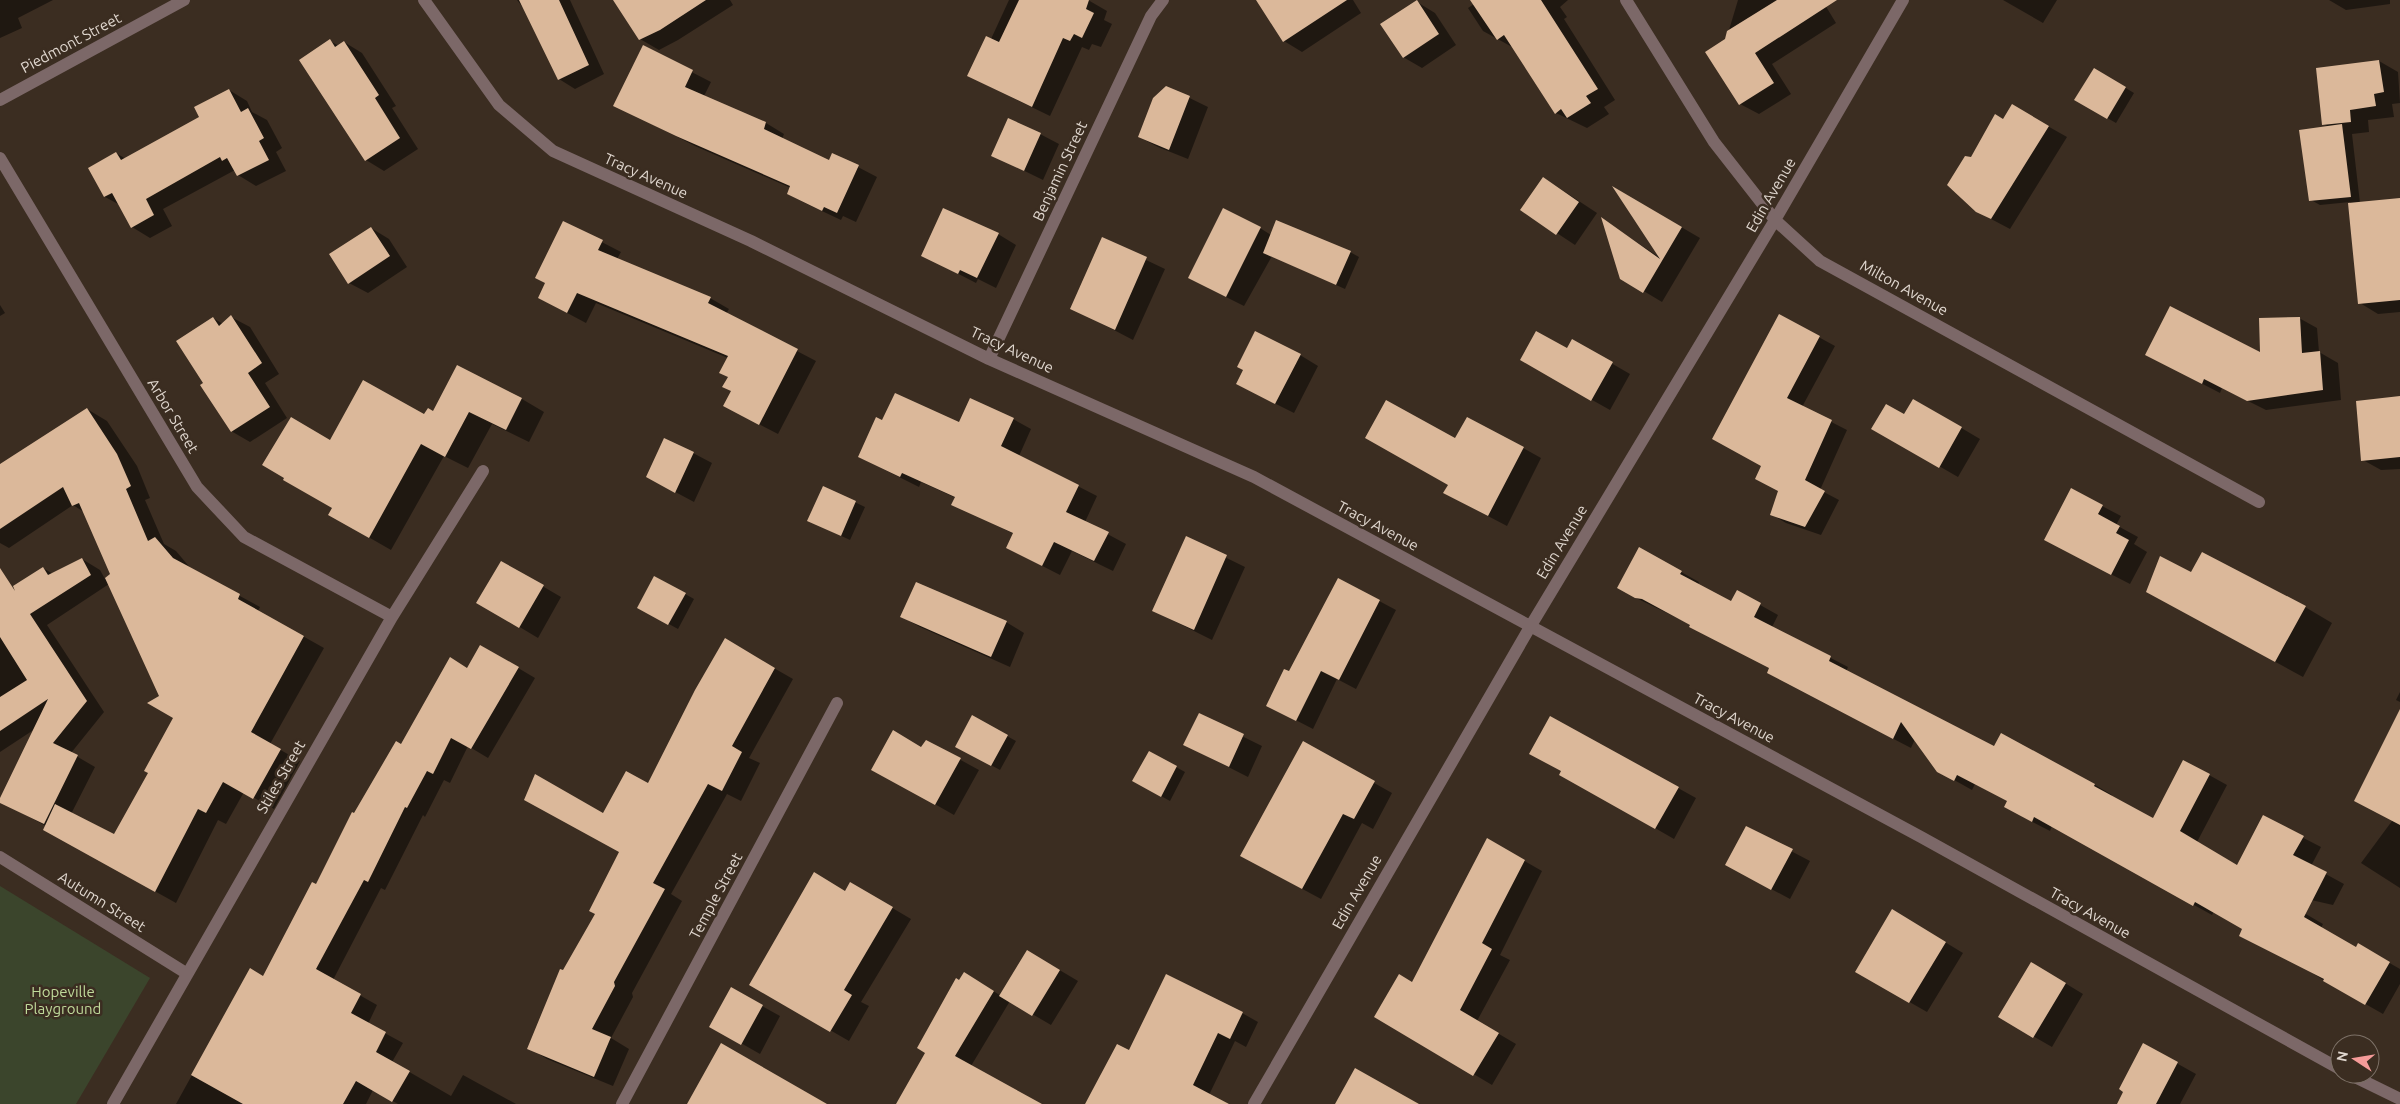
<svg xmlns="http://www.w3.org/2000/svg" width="2400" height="1104" font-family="Ubuntu,sans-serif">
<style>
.green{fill:#3b452c}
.shadow{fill:#0007;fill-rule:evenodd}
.building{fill:#dbb89a}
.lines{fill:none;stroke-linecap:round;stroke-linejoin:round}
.minor{stroke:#7c6868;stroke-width:12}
.labels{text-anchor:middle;stroke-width:5;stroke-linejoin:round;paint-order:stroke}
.street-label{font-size:15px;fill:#e0d7cf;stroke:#3b2d21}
.park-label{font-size:15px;fill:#bfd99a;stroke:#3b2d21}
</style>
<rect width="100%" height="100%" fill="#3b2d21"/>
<path class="green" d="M 0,886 L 150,978 L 76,1104 L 0,1104 Z"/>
<path class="shadow" d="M 0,0 L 53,0 L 18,18 L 22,28 L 0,38 Z
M 517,0 L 570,0 L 604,74 L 575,89 L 559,79 L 525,10 Z
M 641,0 L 730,0 L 733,5 L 678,40 L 659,50 L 640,39 Z
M 1009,0 L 1088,0 L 1107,11 L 1104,20 L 1112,24 L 1101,47 L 1092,44 L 1089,50 L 1082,47 L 1050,116 L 968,76 L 991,39 Z
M 1265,0 L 1353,0 L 1361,13 L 1302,52 L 1284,41 Z
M 1480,0 L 1568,0 L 1560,7 L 1567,17 L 1564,19 L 1615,100 L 1604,107 L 1609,114 L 1587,128 L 1556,113 L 1514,48 L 1483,31 L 1468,8 Z
M 1738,0 L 1822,0 L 1836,23 L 1772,64 L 1791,94 L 1759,114 L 1740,104 L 1726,40 Z
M 2003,0 L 2057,0 L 2043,23 Z
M 2329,0 L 2390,0 L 2390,4 L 2346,10 Z
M 1417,2 L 1435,13 L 1456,45 L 1422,68 L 1403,57 Z
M 330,41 L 339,46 L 344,42 L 362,53 L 396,106 L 392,108 L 418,149 L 384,171 L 366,160 Z
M 643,47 L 711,82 L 704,96 L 766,123 L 784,134 L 782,139 L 829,161 L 833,154 L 877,177 L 856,222 L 843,216 L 841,220 L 807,204 L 788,194 L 791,188 L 695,146 L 615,105 Z
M 2379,61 L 2398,72 L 2400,103 L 2392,104 L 2394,117 L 2368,120 L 2369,132 L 2352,134 L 2360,203 L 2400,199 L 2400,312 L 2378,314 L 2360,303 L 2350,202 L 2320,205 L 2311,200 L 2329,127 L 2323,124 Z
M 2094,69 L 2134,93 L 2116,123 L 2076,100 Z
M 1167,87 L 1208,107 L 1188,159 L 1158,147 L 1139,137 Z
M 229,90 L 247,101 L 252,112 L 267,120 L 282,148 L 276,152 L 286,171 L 256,186 L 238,175 L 235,170 L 163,209 L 172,226 L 150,238 L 132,227 L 120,205 L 105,197 L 89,168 L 116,153 L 126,159 L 201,117 Z
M 2012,106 L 2067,137 L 2010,229 L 1976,211 L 1971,159 L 2004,120 Z
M 1040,134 L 1059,144 L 1043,180 L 992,155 Z
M 1544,178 L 1597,213 L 1575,245 L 1522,210 Z
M 1616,189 L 1700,238 L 1662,302 L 1622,278 L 1603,220 L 1662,259 Z
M 563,222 L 621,252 L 617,259 L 710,298 L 729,309 L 726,314 L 816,361 L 778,434 L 743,416 L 732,391 L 728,358 L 596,303 L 586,323 L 539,298 L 546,283 Z
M 371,228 L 389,239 L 407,267 L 368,293 L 349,283 Z
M 1260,228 L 1271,235 L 1350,252 L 1359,257 L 1345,289 L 1272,256 L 1244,306 L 1208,288 Z
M 998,234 L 1016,245 L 996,288 L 978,279 L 976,283 L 922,255 Z
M 1102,239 L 1165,269 L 1133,340 L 1072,308 Z
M 0,305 L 5,313 L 0,316 Z
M 1780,316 L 1835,346 L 1802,407 L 1847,430 L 1820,490 L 1839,500 L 1821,535 L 1786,523 L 1771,514 L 1780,491 L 1763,466 Z
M 231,317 L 250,327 L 279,374 L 265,383 L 287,418 L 250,442 L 231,431 L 205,383 L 213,318 L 223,324 Z
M 2299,318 L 2317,328 L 2319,352 L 2338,363 L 2341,400 L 2266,410 L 2222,388 L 2220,393 L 2147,355 L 2261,355 Z
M 1573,341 L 1630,374 L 1610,410 L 1521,360 L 1568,350 Z
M 1300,355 L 1318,366 L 1294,413 L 1256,394 Z
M 2400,398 L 2400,469 L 2381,470 L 2363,460 Z
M 522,399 L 544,412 L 529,442 L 492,424 L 468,468 L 444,456 L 391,550 L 330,515 L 334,508 L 331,442 L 434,413 Z
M 1914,400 L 1980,439 L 1958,477 L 1873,428 L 1905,416 Z
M 87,409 L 107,421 L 137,466 L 150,498 L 145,500 L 164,544 L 176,551 L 192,570 L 260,607 L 258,611 L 324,648 L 270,744 L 300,761 L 274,809 L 244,792 L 226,824 L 218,820 L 176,903 L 65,841 L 46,826 L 0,801 L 35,729 L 0,752 L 0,600 L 20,590 L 43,568 L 53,574 L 82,559 L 100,570 L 105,579 L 111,574 L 84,512 L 73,505 L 9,548 L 0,543 L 0,463 L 1,465 ZM 109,584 L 175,717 L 150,773 L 114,836 L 71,814 L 95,767 L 71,753 L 104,712 L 47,625 Z
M 1013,419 L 1031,429 L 1019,456 L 1097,496 L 1085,522 L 1126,544 L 1113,571 L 1072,551 L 1060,575 L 1007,548 L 1014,534 L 953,504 L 956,498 L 921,482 L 919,487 L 859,457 L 883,422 L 960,424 Z
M 1455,440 L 1523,448 L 1541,458 L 1507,526 L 1463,503 L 1449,485 Z
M 693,453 L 712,463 L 694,502 L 666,487 Z
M 823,487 L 865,507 L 850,540 L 818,525 Z
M 2102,506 L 2121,516 L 2116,525 L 2138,537 L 2134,544 L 2147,552 L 2130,584 L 2064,550 Z
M 1186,538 L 1245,567 L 1212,640 L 1154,611 Z
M 1640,549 L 1699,582 L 1698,585 L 1731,602 L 1737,592 L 1778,615 L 1772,627 L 1848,667 L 1846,672 L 1995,748 L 2095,785 L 2112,795 L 2111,797 L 2153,820 L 2209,775 L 2227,785 L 2197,842 L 2238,867 L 2263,817 L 2321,847 L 2311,866 L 2344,884 L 2333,905 L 2263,889 L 2323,924 L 2321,928 L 2356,949 L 2358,945 L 2400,969 L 2400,984 L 2383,1014 L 2325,981 L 2214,911 L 2212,915 L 2052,826 L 2050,831 L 2023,817 L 2008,801 L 1975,784 L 1972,790 L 1938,771 L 1915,739 L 1911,748 L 1786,683 L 1771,668 L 1692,625 L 1636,598 Z
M 501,562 L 561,597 L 538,638 L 478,602 Z
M 2191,574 L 2305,607 L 2332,623 L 2303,677 L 2175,607 Z
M 655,577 L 694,599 L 678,629 L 638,607 Z
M 1338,579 L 1396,610 L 1356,689 L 1337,679 L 1313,729 L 1284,714 L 1290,673 Z
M 902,617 L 1006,622 L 1024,633 L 1010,667 L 920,627 Z
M 725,640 L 793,679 L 749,758 L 760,763 L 741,801 L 727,794 L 671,894 L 682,901 L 632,993 L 633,997 L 611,1038 L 629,1049 L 613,1086 L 547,1059 L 529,1048 L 564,972 L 596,914 L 621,852 L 603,815 L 649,785 Z
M 481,646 L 535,678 L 488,758 L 468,746 L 450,783 L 444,780 L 425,817 L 423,815 L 385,890 L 381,888 L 333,980 L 377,1005 L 368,1024 L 403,1043 L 392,1062 L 451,1096 L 463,1075 L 516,1104 L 398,1104 L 373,1090 L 366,1104 L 176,1104 L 250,970 L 264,978 L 355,815 L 401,745 L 468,669 Z
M 2400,692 L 2400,702 L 2396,700 Z
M 2400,711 L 2400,888 L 2361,863 L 2392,821 Z
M 1199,715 L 1262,746 L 1248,777 L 1185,745 Z
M 972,717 L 1016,741 L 1000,770 L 956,746 Z
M 926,741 L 979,770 L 954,815 L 873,769 L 922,749 Z
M 1303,743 L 1392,793 L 1373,829 L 1362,823 L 1321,899 L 1260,866 Z
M 1149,752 L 1185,772 L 1170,801 L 1134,781 Z
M 1562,771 L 1678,788 L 1696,798 L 1674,839 L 1561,774 Z
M 1747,828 L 1810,861 L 1790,899 L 1745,875 Z
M 1488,840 L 1542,871 L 1500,955 L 1510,960 L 1477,1021 L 1516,1044 L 1492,1085 L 1376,1016 L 1413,983 Z
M 850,883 L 911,919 L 861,1002 L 869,1006 L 849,1041 L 750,984 L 846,892 Z
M 1910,921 L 1963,953 L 1927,1012 L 1857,972 Z
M 1046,962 L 1078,981 L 1051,1025 L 1010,1001 L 971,1066 L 1040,1104 L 898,1104 L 981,983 L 1001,996 Z
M 2050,974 L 2083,994 L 2052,1047 L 2000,1017 Z
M 731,989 L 780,1016 L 760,1054 L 711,1026 Z
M 1242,1013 L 1258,1022 L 1246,1047 L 1235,1041 L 1209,1095 L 1214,1104 L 1085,1104 L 1118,1045 L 1130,1052 Z
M 2144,1045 L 2196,1074 L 2180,1104 L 2118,1104 Z"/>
<path class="building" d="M 519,0 L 559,0 L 589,65 L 558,80 Z
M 613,0 L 706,0 L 660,30 L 639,40 Z
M 1019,0 L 1089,0 L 1086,9 L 1094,13 L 1082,38 L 1074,34 L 1070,41 L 1063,38 L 1032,107 L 967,76 L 986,36 L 999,42 Z
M 1256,0 L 1347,0 L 1283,42 Z
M 1417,0 L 1439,34 L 1403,58 L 1380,24 Z
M 1470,0 L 1541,0 L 1598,89 L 1586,96 L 1591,103 L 1567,118 L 1561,109 L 1555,114 L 1504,35 L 1497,40 Z
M 1777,0 L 1837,0 L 1755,53 L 1774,83 L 1739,105 L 1705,52 L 1725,39 L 1727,31 Z
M 330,39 L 335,47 L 344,41 L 379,95 L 375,98 L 400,138 L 365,161 L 299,60 Z
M 643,45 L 693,70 L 685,87 L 766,122 L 764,129 L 829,160 L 832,153 L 859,165 L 837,213 L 824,207 L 822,211 L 787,194 L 790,186 L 676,136 L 613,106 Z
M 2379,60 L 2384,92 L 2374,94 L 2376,106 L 2350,110 L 2351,122 L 2322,125 L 2316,68 Z
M 2094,68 L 2126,87 L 2107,119 L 2074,100 Z
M 1166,86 L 1190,96 L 1169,150 L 1138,137 L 1153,98 Z
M 229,89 L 241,112 L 248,108 L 264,138 L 259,141 L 269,160 L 237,176 L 227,158 L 222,161 L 220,157 L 146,199 L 154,215 L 131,228 L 112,193 L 104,197 L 88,168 L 116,152 L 121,160 L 199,117 L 194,107 Z
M 2012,104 L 2049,126 L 1991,219 L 1976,212 L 1947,185 L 1965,156 L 1971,157 L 1995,114 L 2003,119 Z
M 1008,118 L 1041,133 L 1024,171 L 991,156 Z
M 2342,124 L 2351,197 L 2309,201 L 2299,130 Z
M 1543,177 L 1579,202 L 1556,235 L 1520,210 Z
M 1612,186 L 1682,227 L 1643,293 L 1620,279 L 1601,217 L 1660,259 Z
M 2400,198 L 2400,300 L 2358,304 L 2348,203 Z
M 943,208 L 999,233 L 977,278 L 960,270 L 958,274 L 921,256 Z
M 1223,208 L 1261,227 L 1226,297 L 1188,278 Z
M 1276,220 L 1351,251 L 1336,285 L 1263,253 Z
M 563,221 L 603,240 L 598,250 L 711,297 L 708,303 L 798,349 L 759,425 L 723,406 L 731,391 L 722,387 L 728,377 L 719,373 L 728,356 L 577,293 L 567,313 L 538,298 L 545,283 L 535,278 Z
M 371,227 L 390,256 L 348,284 L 329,254 Z
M 1102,237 L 1147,257 L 1115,330 L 1070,309 Z
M 2170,306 L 2260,352 L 2259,318 L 2300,317 L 2302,353 L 2320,351 L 2323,390 L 2247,401 L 2204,379 L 2202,384 L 2145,355 Z
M 1779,314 L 1820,336 L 1787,398 L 1832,420 L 1805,480 L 1825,491 L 1805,527 L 1770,515 L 1778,491 L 1755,479 L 1761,466 L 1712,439 Z
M 231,315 L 262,363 L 248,373 L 270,407 L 231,432 L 200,385 L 203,383 L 176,341 L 213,317 L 219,326 Z
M 1255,331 L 1301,354 L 1275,404 L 1236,384 L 1243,370 L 1237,367 Z
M 1536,331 L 1567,348 L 1572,339 L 1613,362 L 1591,401 L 1520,360 Z
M 457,365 L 522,398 L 506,430 L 469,412 L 445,457 L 421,444 L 369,538 L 328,515 L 332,508 L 283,480 L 284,478 L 262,465 L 291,417 L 330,440 L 363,380 L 424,414 L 428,408 L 433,411 Z
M 895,393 L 959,422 L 970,398 L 1014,418 L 1001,446 L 1079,485 L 1066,512 L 1109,532 L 1094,561 L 1054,542 L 1042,566 L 1006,548 L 1013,533 L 951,505 L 955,497 L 902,473 L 900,477 L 858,457 L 876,417 L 882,420 Z
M 2400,396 L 2400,457 L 2361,461 L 2356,401 Z
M 1913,399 L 1962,427 L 1939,468 L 1871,429 L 1886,404 L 1904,414 Z
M 1386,400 L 1455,438 L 1467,417 L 1524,447 L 1488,516 L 1443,493 L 1448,485 L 1365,438 Z
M 87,408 L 117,454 L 131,486 L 126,489 L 148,541 L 155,537 L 173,558 L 240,594 L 238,599 L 304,636 L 251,732 L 281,749 L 253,799 L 223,782 L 206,813 L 198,809 L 155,892 L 43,830 L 55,804 L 114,834 L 148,773 L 144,771 L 173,718 L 147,703 L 159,696 L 105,578 L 110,574 L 79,503 L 72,506 L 63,487 L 0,529 L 0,464 Z
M 664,438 L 694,452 L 675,493 L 646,477 Z
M 823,486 L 856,501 L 841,536 L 807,521 Z
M 2071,488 L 2103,505 L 2098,514 L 2120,526 L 2116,533 L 2129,540 L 2111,575 L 2044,540 Z
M 1186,536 L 1227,555 L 1194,630 L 1152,611 Z
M 1639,547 L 1682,571 L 1680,574 L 1731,601 L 1737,590 L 1761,603 L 1754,617 L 1831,656 L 1829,661 L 1994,746 L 2001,733 L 2095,784 L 2094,786 L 2153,818 L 2183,760 L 2210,774 L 2180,831 L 2237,865 L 2263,815 L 2304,836 L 2293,855 L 2327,872 L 2304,917 L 2356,947 L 2358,943 L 2390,962 L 2365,1005 L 2323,981 L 2324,979 L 2239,936 L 2242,929 L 2195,902 L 2193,906 L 2034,817 L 2032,822 L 2004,807 L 2007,801 L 1957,775 L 1954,781 L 1937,772 L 1901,722 L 1893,739 L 1767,673 L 1769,668 L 1689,627 L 1690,625 L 1642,599 L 1635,598 L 1617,588 Z
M 2202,552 L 2306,606 L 2275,662 L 2146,592 L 2160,556 L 2191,572 Z
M 82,558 L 91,575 L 30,614 L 87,701 L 53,743 L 78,755 L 44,824 L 0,803 L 0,798 L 48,699 L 0,731 L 0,697 L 27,680 L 0,637 L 0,568 L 15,591 L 13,586 L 43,567 L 48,575 Z
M 501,561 L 544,585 L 519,628 L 476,603 Z
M 654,576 L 686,593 L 668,625 L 637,608 Z
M 1338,578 L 1380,600 L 1339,680 L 1321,671 L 1296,721 L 1266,706 L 1284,669 L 1289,671 Z
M 916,582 L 1007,621 L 991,657 L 900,617 Z
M 725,638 L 775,668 L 732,746 L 742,752 L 722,791 L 708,784 L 653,883 L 665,889 L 614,982 L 615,986 L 592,1029 L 611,1037 L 594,1077 L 527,1049 L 560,969 L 563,970 L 595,914 L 589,911 L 619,852 L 524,800 L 535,774 L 603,813 L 626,771 L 648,783 L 695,690 Z
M 480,645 L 519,667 L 471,749 L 451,738 L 433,774 L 427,771 L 407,808 L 405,807 L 368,882 L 364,880 L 316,969 L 361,994 L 351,1013 L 386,1032 L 376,1052 L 410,1071 L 392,1102 L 356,1081 L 343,1104 L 243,1104 L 191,1075 L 250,968 L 263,976 L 312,882 L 316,884 L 352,812 L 354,813 L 396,741 L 401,744 L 450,657 L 467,668 Z
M 2400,709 L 2400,825 L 2354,801 Z
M 1199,713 L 1244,734 L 1229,767 L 1183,745 Z
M 972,715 L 1008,735 L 991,766 L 955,747 Z
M 1550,716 L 1679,787 L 1655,829 L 1559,775 L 1561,771 L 1529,754 Z
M 893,730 L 921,747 L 926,740 L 961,758 L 935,805 L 871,770 Z
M 1303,741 L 1375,781 L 1354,819 L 1343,814 L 1302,889 L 1240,856 Z
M 1149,751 L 1177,766 L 1161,797 L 1132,781 Z
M 1746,826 L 1793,849 L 1771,890 L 1725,865 Z
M 1487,838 L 1525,860 L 1482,943 L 1492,949 L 1460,1010 L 1499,1033 L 1473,1076 L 1374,1017 L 1399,974 L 1412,982 Z
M 814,872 L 845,891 L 850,882 L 893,907 L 844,990 L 852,995 L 830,1032 L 749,985 Z
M 1892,909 L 1946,942 L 1909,1003 L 1855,972 Z
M 1027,950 L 1060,970 L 1032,1016 L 999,996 Z
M 2031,962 L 2066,983 L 2033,1038 L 1998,1017 Z
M 964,972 L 994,991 L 955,1056 L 1042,1104 L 896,1104 L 925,1053 L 917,1048 L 956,978 L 959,980 Z
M 1166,974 L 1243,1012 L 1230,1039 L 1218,1033 L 1193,1085 L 1229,1104 L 1085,1104 L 1117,1044 L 1129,1050 Z
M 731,987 L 763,1005 L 741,1045 L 709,1027 Z
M 721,1043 L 766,1069 L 827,1104 L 687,1104 Z
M 2143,1043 L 2178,1062 L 2156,1104 L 2117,1104 L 2123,1092 L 2119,1089 Z
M 1355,1068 L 1419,1104 L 1335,1104 Z"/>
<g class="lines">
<path class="minor" d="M 424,0 L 499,105 L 553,151 L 751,241 L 989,359 L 1254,477 L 1921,837 L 2340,1069
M 1626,0 L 1714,142 L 1775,220 L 1820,261 L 2259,502
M 0,100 L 184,0
M 0,158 L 197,487 L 244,537 L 392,617
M 989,359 L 1151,16 L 1163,0
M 0,857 L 186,973
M 2349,1074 L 2400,1099
M 113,1104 L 392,617 L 483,471
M 622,1104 L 837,703
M 1254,1104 L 1530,627 L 1775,220 L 1903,0"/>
</g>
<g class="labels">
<g class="street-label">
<text transform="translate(71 43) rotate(-28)" y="5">Piedmont Street</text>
<text transform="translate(1060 171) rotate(-65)" y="5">Benjamin Street</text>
<text transform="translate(646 176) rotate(24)" y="5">Tracy Avenue</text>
<text transform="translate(1771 195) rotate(-60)" y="5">Edin Avenue</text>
<text transform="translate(1904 288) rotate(29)" y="5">Milton Avenue</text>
<text transform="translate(1012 350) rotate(25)" y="5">Tracy Avenue</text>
<text transform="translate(173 416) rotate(59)" y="5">Arbor Street</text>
<text transform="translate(1378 526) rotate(28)" y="5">Tracy Avenue</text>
<text transform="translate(1562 542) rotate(-59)" y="5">Edin Avenue</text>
<text transform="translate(1734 718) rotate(28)" y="5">Tracy Avenue</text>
<text transform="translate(281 777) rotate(-60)" y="5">Stiles Street</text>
<text transform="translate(1357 892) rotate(-60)" y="5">Edin Avenue</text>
<text transform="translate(716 896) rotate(-62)" y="5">Temple Street</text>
<text transform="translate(102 902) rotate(32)" y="5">Autumn Street</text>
<text transform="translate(2090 913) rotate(29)" y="5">Tracy Avenue</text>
</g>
<g class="park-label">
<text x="63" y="997">Hopeville<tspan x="63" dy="17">Playground</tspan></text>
</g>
</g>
<g transform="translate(2355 1059) rotate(282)"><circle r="24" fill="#3b2d21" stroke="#7d7167"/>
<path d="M0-4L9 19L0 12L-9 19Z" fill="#f59b99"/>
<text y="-8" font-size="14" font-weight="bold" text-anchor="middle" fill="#e0d7cf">N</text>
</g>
</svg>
